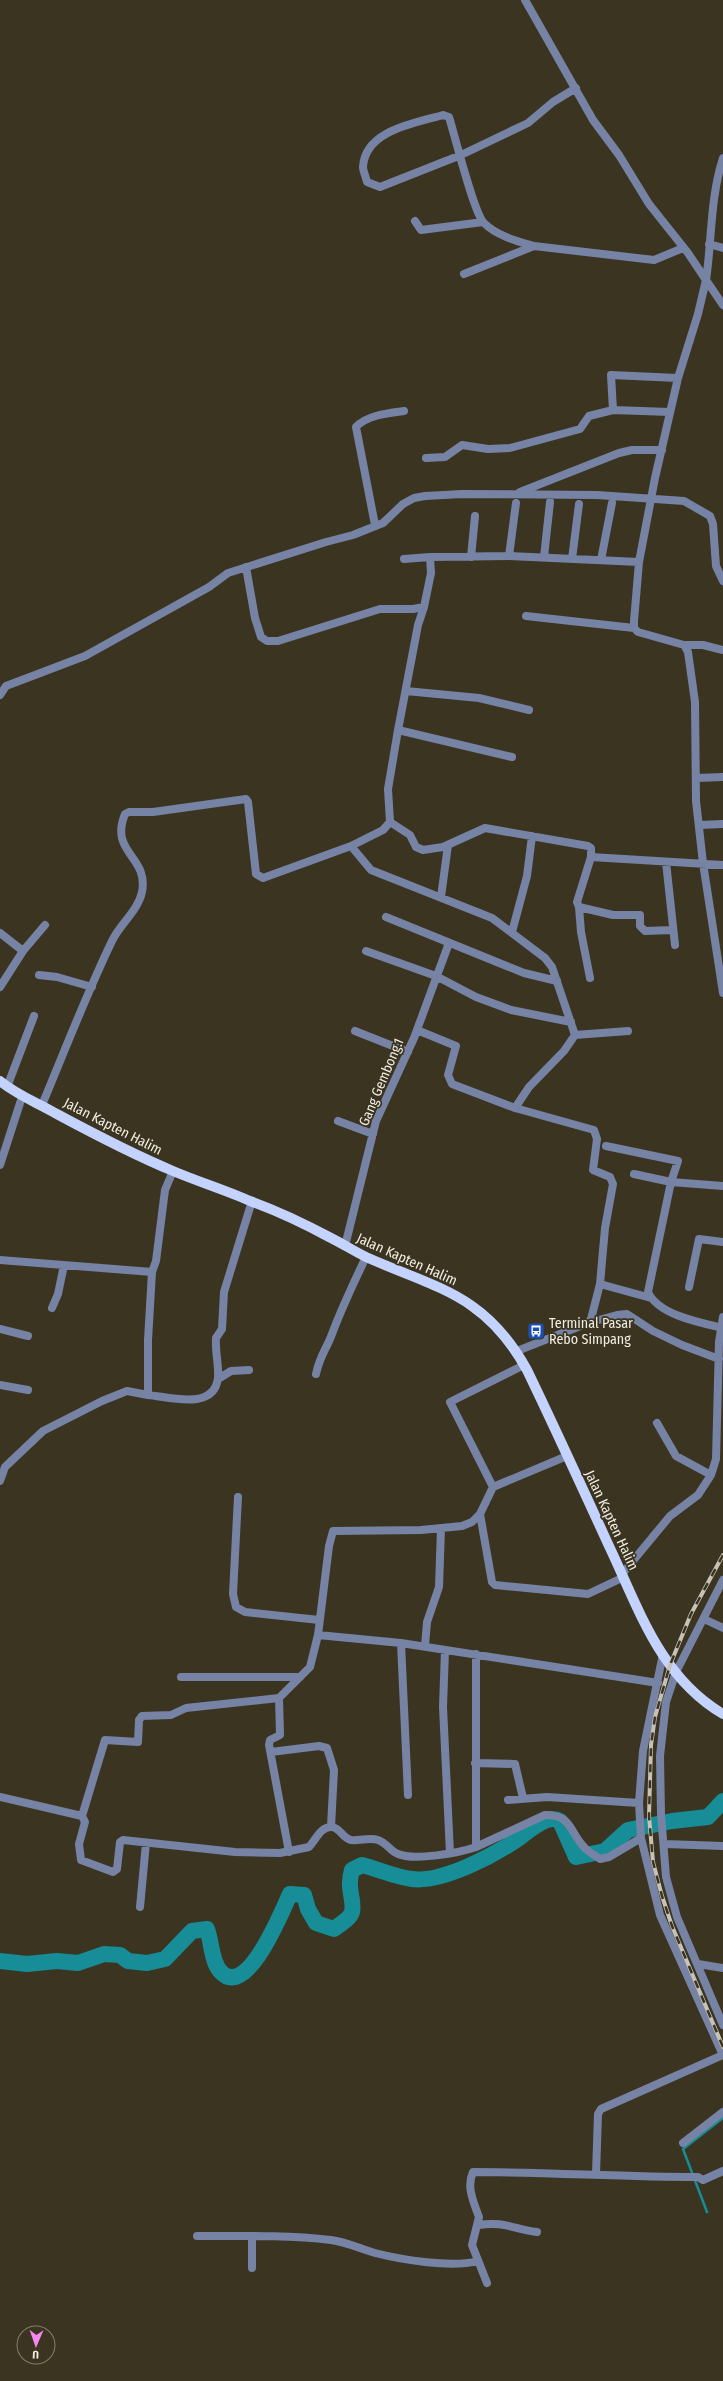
<svg xmlns="http://www.w3.org/2000/svg" width="723" height="2381" font-family="'Fira Sans Condensed',sans-serif">
<style>
.lines{fill:none;stroke-linecap:round;stroke-linejoin:round}
.stream{stroke:#168d97;stroke-width:2.5}
.river{stroke:#168d97;stroke-width:16}
.minor{stroke:#7783a5;stroke-width:8}
.primary{stroke:#c3d3fd;stroke-width:10}
.rail-casing{stroke:#c7c2b5;stroke-width:4}
.rail{stroke:#3b3421;stroke-width:2.5;stroke-dasharray:8;stroke-linecap:butt}
.labels{text-anchor:middle;stroke-width:3.5;stroke-linejoin:round;paint-order:stroke}
.street-label{font-size:14px;fill:#f2ede2;stroke:#3b3421}
.poi-label{font-size:14px;fill:#f2ede2;stroke:#3b3421;text-anchor:start}
</style>
<rect width="100%" height="100%" fill="#3b3421"/>
<g class="lines">
<path class="stream" d="M 707,2212 L 683,2149 L 723,2118"/>
<path class="river" d="M 0,1961 L 27,1964 L 57,1961 L 78,1963 L 104,1954 L 120,1955 L 128,1961 L 147,1963 L 165,1959 L 192,1931 L 207,1929 C 212,1942 211,1962 221,1972 C 247,2000 283,1909 290,1894 L 304,1895 L 308,1909 L 316,1923 L 334,1929 C 339,1925 350,1919 352,1912 C 355,1900 346,1889 352,1870 L 362,1865 C 378,1869 395,1877 412,1879 C 443,1883 497,1854 522,1836 C 531,1829 549,1814 560,1821 L 576,1857 L 605,1851 L 628,1830 L 672,1821 L 708,1817 L 723,1801"/>
<path class="minor" d="M 525,0 L 593,120 L 619,155 L 649,204 L 688,253 L 706,280 L 698,314 L 678,378 L 655,478 L 639,562 L 634,621 L 634,628 L 638,632 L 684,645 L 688,652 L 695,702 L 696,801 L 703,863 L 723,993
M 723,158 C 710,198 712,240 706,280 L 723,305
M 415,221 L 421,230 L 483,222
M 709,244 L 723,248
M 534,246 C 517,241 497,236 484,223 C 474,214 455,136 449,117 L 443,115 C 416,123 365,130 363,167 C 363,171 366,177 367,182 L 380,187 L 461,155 L 528,123 L 553,102 L 576,88
M 464,274 L 534,246 L 654,260 L 683,248
M 613,410 L 611,375 L 678,378
M 426,458 L 445,457 L 462,445 L 488,449 L 510,448 L 580,429 L 589,416 L 613,410 L 670,412
M 520,492 L 619,453 L 632,450 L 662,450
M 375,525 L 356,427 C 367,415 389,413 404,411
M 509,556 L 516,503
M 430,557 L 431,573 L 424,607 L 418,625 L 398,730 L 388,789 L 390,822 L 383,830 L 351,846 L 371,870 L 492,918 L 545,958 L 552,967 L 575,1035 L 564,1051 L 529,1087 L 515,1108
M 471,557 L 475,516
M 544,557 L 550,502
M 404,559 L 430,557 L 509,556 L 639,562
M 572,559 L 579,504
M 601,560 L 612,503
M 246,567 L 255,618 L 261,637 L 267,641 L 278,641 L 380,609 L 413,609 L 424,607
M 526,616 L 634,628
M 684,645 L 703,645 L 723,650
M 406,691 L 479,698 L 529,710
M 0,695 L 6,686 L 85,656 L 209,587 L 228,573 L 326,542 L 353,535 L 383,523 L 403,504 L 414,498 L 425,496 L 462,494 L 597,495 L 684,501 L 710,516 L 713,524 L 716,566 L 723,581
M 398,730 L 512,757
M 696,778 L 723,777
M 390,822 L 410,835 L 416,847 L 423,850 L 443,847 L 485,828 L 588,846 L 591,848 L 591,857 L 723,865
M 700,825 L 723,824
M 591,857 L 577,902 L 579,907 L 613,915 L 640,915 L 640,926 L 645,931 L 672,930
M 666,862 L 675,945
M 441,897 L 448,845
M 579,907 L 581,932 L 590,978
M 386,917 L 524,973 L 557,981
M 512,932 L 527,876 L 532,836
M 0,933 L 23,951
M 366,951 L 436,976 L 476,997 L 511,1010 L 571,1022
M 39,975 L 57,977 L 92,987
M 0,987 L 23,951 L 45,925
M 417,1030 L 456,1046 L 448,1075 L 452,1084 L 515,1108 L 594,1130 L 597,1139 L 593,1170 L 610,1177 L 613,1184 L 605,1228 L 600,1284 L 591,1319 L 588,1323 L 517,1351
M 355,1031 L 408,1052
M 575,1035 L 628,1031
M 7,1087 L 34,1016
M 42,1105 C 65,1050 86,995 112,941 C 120,924 138,911 142,892 C 149,856 109,853 125,814 L 129,812 L 153,812 L 246,799 L 248,802 L 256,874 L 263,878 L 351,846
M 338,1121 L 373,1134
M 606,1146 L 678,1161 L 671,1182 L 634,1174
M 0,1165 L 22,1097
M 723,1186 L 671,1182 L 648,1292 C 658,1315 701,1323 723,1328
M 345,1246 L 376,1121 L 414,1038 L 449,943
M 0,1260 L 152,1272
M 600,1284 L 651,1298
M 689,1287 L 699,1239 L 723,1242
M 52,1308 L 58,1294 L 64,1265
M 588,1323 L 617,1315 L 627,1314 L 653,1331 L 682,1345 L 719,1359
M 0,1329 L 28,1336
M 316,1374 C 320,1355 326,1350 332,1334 C 342,1307 354,1282 366,1257
M 218,1379 L 231,1371 L 249,1370
M 0,1385 L 28,1390
M 148,1395 C 170,1397 214,1411 218,1378 C 219,1366 215,1351 216,1338 L 222,1329 L 224,1292 L 252,1201
M 657,1423 L 676,1456 L 711,1475
M 0,1481 L 5,1467 L 43,1431 L 102,1401 L 127,1391 L 148,1395 L 148,1340 L 152,1272 L 156,1261 L 165,1190 L 173,1171
M 493,1487 L 450,1402 L 524,1365
M 238,1497 L 233,1594 L 236,1607 L 245,1612 L 319,1620
M 480,1514 L 492,1582 L 495,1585 L 588,1594 L 624,1577
M 622,1574 L 670,1516 L 698,1495 L 711,1475 L 716,1459 L 719,1342 L 723,1317
M 723,1580 L 676,1672 L 666,1702 L 660,1756 L 661,1814 L 666,1877 L 677,1917 L 723,2025
M 704,1619 L 723,1628
M 318,1635 L 329,1546 L 333,1531 L 421,1530 L 462,1526 L 472,1522 L 480,1514 L 493,1487 L 567,1456
M 401,1643 L 408,1795
M 425,1646 L 427,1622 L 439,1587 L 441,1529
M 445,1650 L 443,1707 L 450,1853
M 663,1654 L 643,1751 L 639,1803 L 641,1838 L 660,1915 L 723,2055
M 181,1677 L 300,1677
M 279,1698 L 280,1735 L 270,1740 L 269,1745 L 289,1852
M 271,1752 L 319,1746 L 327,1748 L 334,1770 L 331,1827
M 475,1763 L 515,1764 L 523,1798
M 0,1797 L 82,1816 L 85,1822 L 79,1844 L 81,1860 L 113,1872 L 117,1869 L 120,1842 L 123,1840 L 235,1852 L 280,1853 L 309,1847 C 316,1840 320,1827 331,1827 C 340,1827 342,1838 351,1840 C 360,1841 370,1837 378,1840 C 387,1843 390,1851 398,1854 C 414,1861 459,1853 476,1847 L 476,1654
M 508,1800 L 547,1797 L 639,1803
M 82,1816 L 105,1740 L 138,1742 L 139,1720 L 142,1716 L 171,1715 L 186,1708 L 279,1698 L 310,1667 L 318,1635 L 401,1643 L 658,1683
M 664,1844 L 723,1846
M 476,1847 L 545,1815 C 572,1815 569,1831 584,1847 C 588,1852 595,1855 600,1859 L 609,1857 L 641,1838
M 140,1907 L 146,1843
M 698,1964 L 723,1968
M 683,2143 L 723,2112
M 596,2174 L 598,2114 L 601,2109 L 723,2055
M 478,2225 C 506,2221 512,2229 537,2232
M 197,2236 C 241,2236 287,2235 331,2240 C 347,2242 360,2249 375,2253 C 403,2260 451,2268 478,2261
M 252,2236 L 252,2268
M 487,2283 L 472,2245 L 479,2217 C 474,2203 466,2187 473,2172 C 548,2172 623,2177 698,2177 L 703,2180 L 723,2171"/>
<path class="primary" d="M 0,1081 C 17,1095 36,1102 55,1113 C 94,1134 132,1154 173,1171 C 199,1182 225,1190 250,1201 C 278,1211 305,1224 331,1238 C 343,1244 354,1251 366,1257 C 438,1289 485,1294 527,1370 C 555,1428 582,1487 609,1546 C 639,1609 660,1677 723,1714"/>
<g class="rail-casing">
<path id="rail" d="M 723,1555 L 691,1614 L 670,1665 L 655,1717 L 651,1745 L 649,1816 L 653,1862 L 662,1896 L 672,1926 L 723,2047"/>
</g>
<use href="#rail" class="rail"/>
</g>
<defs>
<g id="bus-square" transform="scale(0.9)"><rect x="-9" y="-9" width="18" height="18" rx="4" fill="#1a4fb4" stroke="#3b3421"/><path d="M-5-6H5V4H4V6H2V4H-2V6H-4V4H-5ZM-3.5-4V0h7V-4ZM-3.5 1.2v1.5H-2V1.2ZM2 1.2v1.5H3.5V1.2Z" fill="#fff"/></g>
</defs>
<g fill-rule="evenodd">
<use href="#bus-square" x="536" y="1331"/>
</g>
<g class="labels">
<g class="street-label">
<text transform="translate(381 1082) rotate(-67)" y="5">Gang Gembong.1</text>
<text transform="translate(113 1126) rotate(27)" y="5">Jalan Kapten Halim</text>
<text transform="translate(407 1259) rotate(24)" y="5">Jalan Kapten Halim</text>
<text transform="translate(612 1520) rotate(65)" y="5">Jalan Kapten Halim</text>
</g>
<g class="poi-label">
<text x="549" y="1328">Terminal Pasar<tspan x="549" dy="16">Rebo Simpang</tspan></text>
</g>
</g>
<g transform="translate(36 2345) rotate(182)"><circle r="19" fill="#3b3421" stroke="#847e6e"/>
<path d="M0-3L7 15L0 10L-7 15Z" fill="#f688ed"/>
<text y="-6" font-size="11" font-weight="bold" text-anchor="middle" fill="#f2ede2">U</text>
</g>
</svg>
